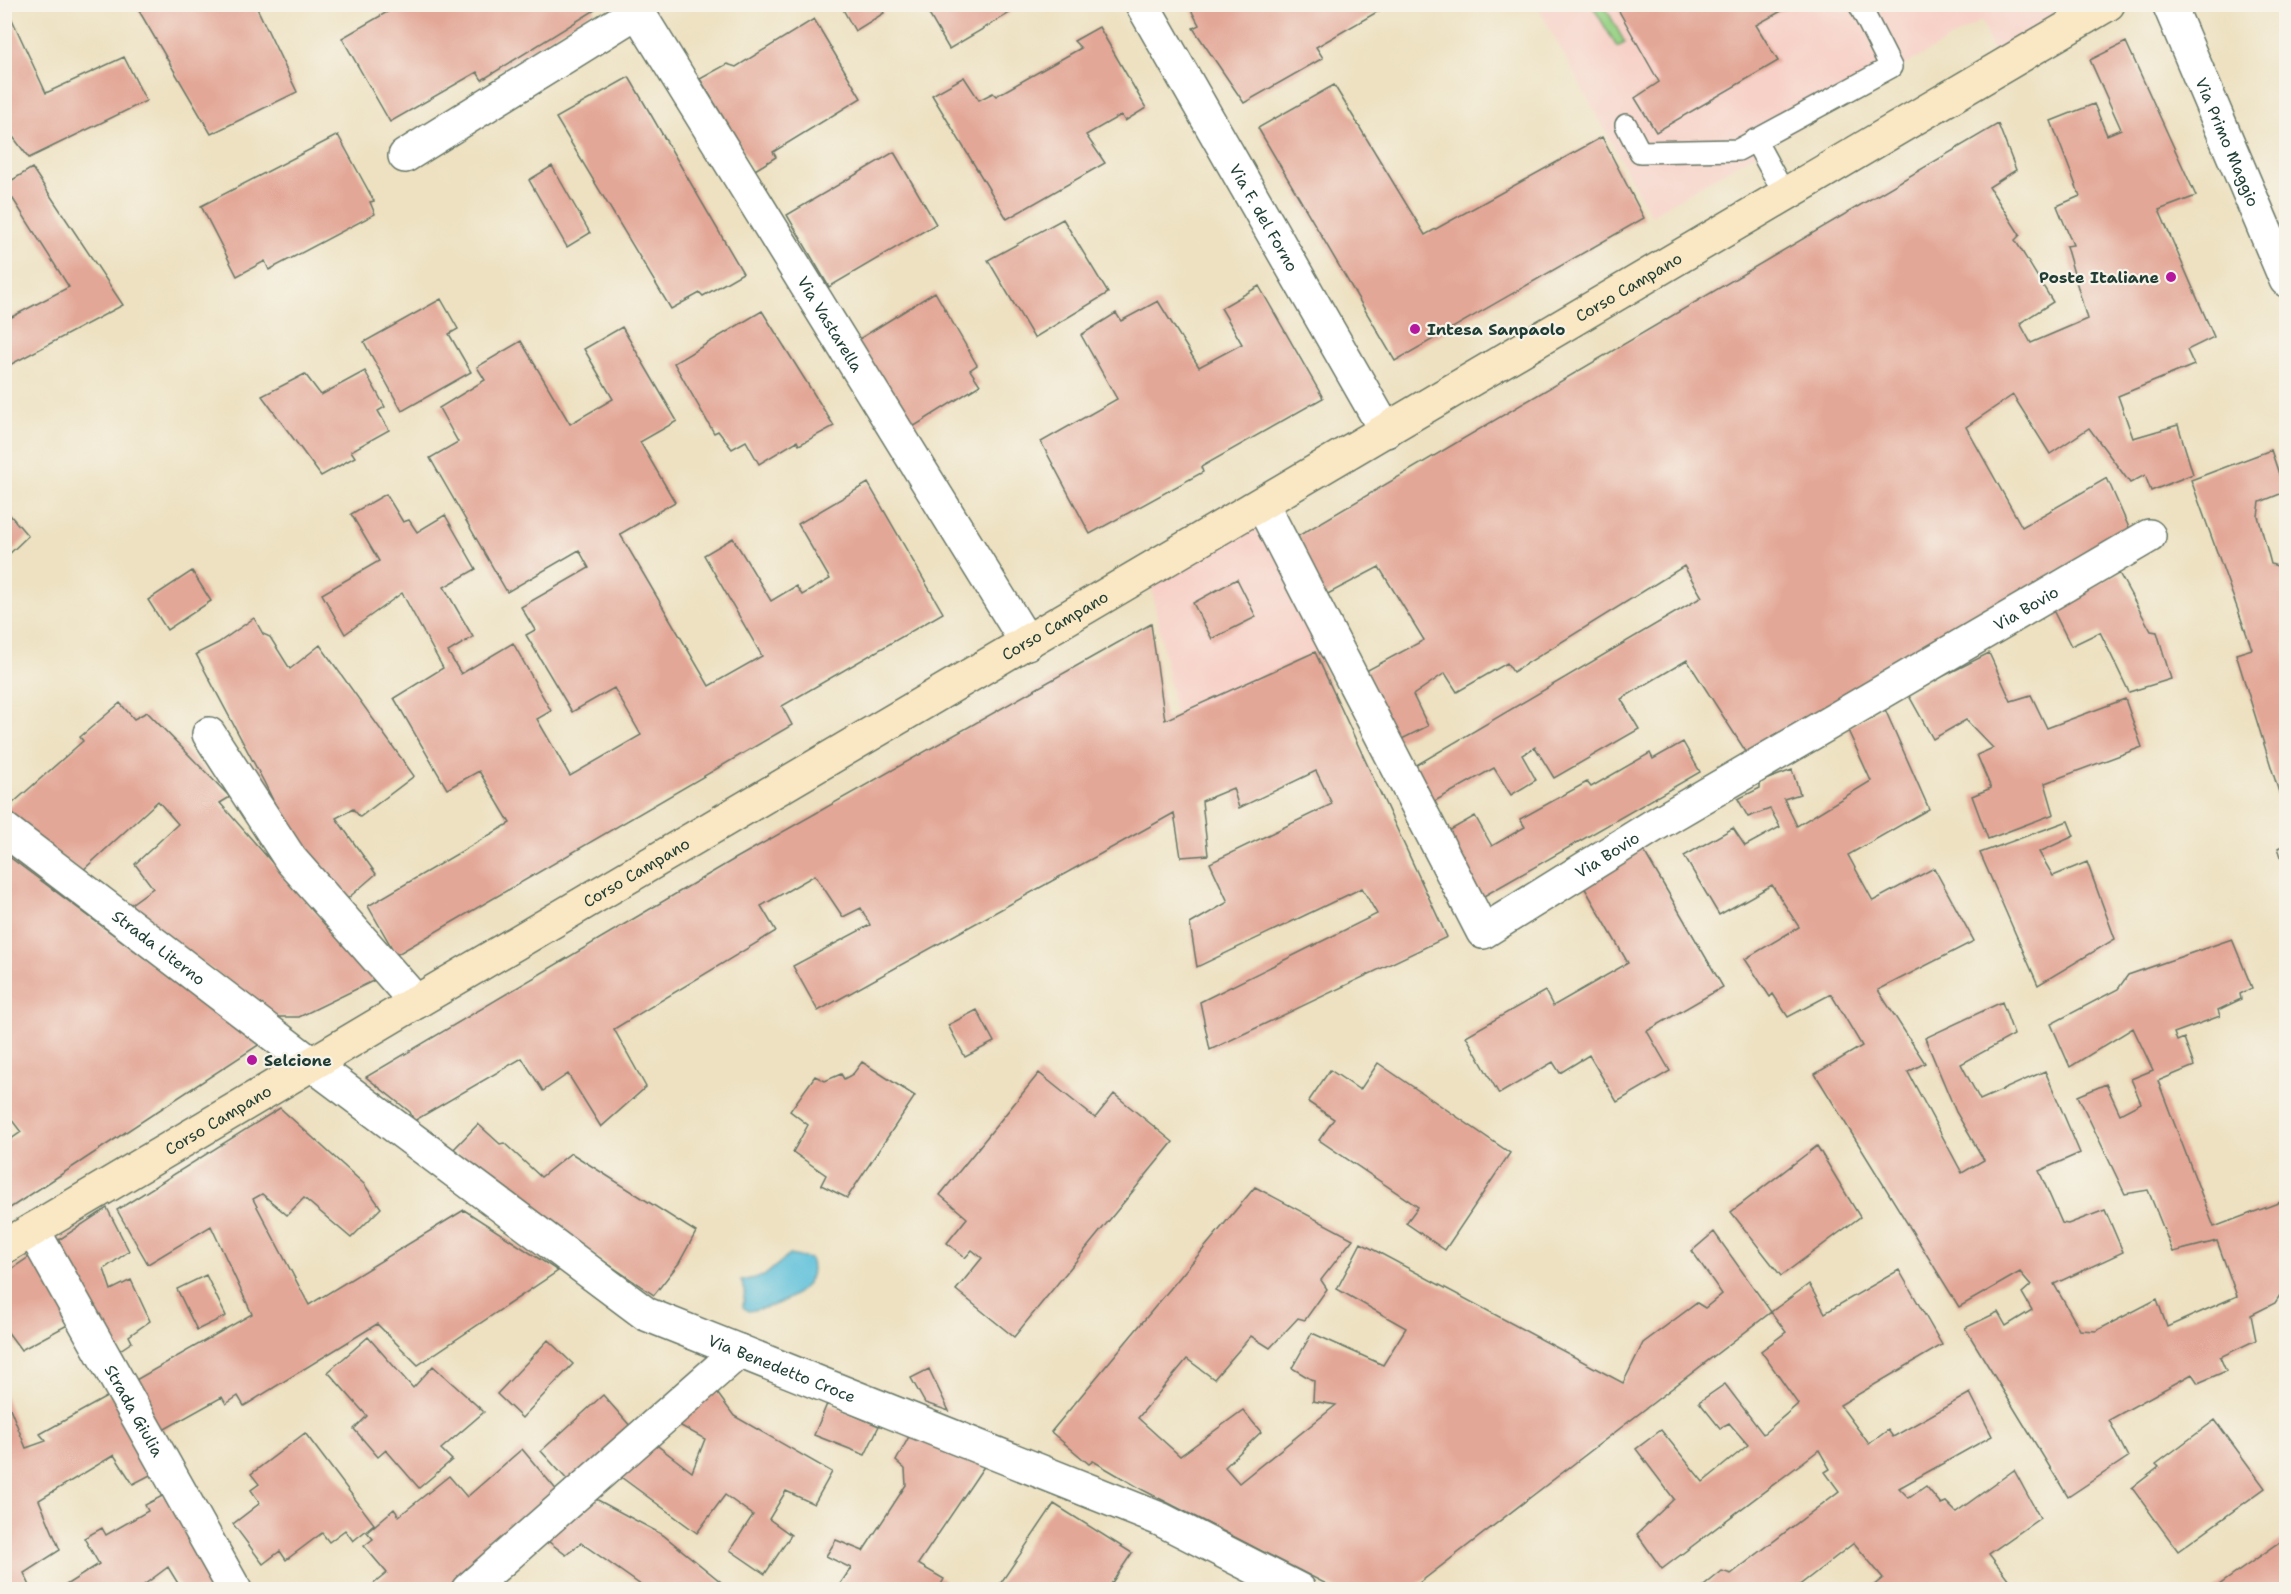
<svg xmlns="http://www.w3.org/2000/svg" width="2291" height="1594" font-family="'Shantell Sans',sans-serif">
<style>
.built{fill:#f7d1c8}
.green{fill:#99d286;stroke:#5c885d;stroke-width:1.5}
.water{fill:#5cc0da;stroke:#3e7e87;stroke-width:1.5}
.building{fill:#e3a797}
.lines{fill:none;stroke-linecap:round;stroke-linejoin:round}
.service-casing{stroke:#677665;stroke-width:24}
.minor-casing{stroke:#677665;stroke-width:36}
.tertiary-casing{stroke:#677665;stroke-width:36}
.secondary-casing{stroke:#677665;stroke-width:36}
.service{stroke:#fff;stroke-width:21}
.minor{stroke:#fff;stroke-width:33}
.tertiary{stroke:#fff;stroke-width:33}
.secondary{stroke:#fae7c3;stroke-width:33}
.poi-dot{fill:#b5179e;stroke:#f7f3e8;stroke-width:2}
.labels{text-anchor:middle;stroke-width:4.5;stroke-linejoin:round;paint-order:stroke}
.street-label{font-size:16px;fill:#1f3d34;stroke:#f7f3e8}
.poi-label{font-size:16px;font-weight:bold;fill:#1f3d34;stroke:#f7f3e8;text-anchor:start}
</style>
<rect width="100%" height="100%" fill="#f7f3e8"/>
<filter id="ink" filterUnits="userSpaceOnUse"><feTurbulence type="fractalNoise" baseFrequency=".0167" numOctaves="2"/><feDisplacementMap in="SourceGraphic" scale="12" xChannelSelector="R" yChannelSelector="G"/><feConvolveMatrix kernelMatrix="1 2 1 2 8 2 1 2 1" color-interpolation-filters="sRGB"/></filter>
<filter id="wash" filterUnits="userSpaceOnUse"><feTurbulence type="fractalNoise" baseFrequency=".008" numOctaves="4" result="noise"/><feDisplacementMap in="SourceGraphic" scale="24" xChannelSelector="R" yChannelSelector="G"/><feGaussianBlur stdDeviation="1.35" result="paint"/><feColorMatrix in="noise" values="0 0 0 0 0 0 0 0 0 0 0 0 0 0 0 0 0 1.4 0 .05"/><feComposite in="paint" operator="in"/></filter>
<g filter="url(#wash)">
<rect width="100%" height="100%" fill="#ede1c1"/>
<path class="built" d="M 1537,5 L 2080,5 L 1994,56 L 1982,20 L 1651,215 Z
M 1260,515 L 1335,659 L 1179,735 L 1150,578 Z"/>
<path class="green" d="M 1592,5 L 1604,5 L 1625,43 L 1617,47 Z"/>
<path class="water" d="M 789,1255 L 810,1259 C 822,1292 772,1308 748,1311 L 743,1307 L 745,1290 L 741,1281 L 764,1276 Z"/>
<g id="blocks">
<path class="building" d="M 5,4 L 46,93 L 124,57 L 146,101 L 29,158 L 4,125 Z
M 135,4 L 255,4 L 297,92 L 211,134 Z
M 401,4 L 592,4 L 595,10 L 482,80 L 477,72 L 390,122 L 342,38 Z
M 840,4 L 879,4 L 884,13 L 855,31 Z
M 923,4 L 1025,4 L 949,49 Z
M 1188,4 L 1391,4 L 1316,47 L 1323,58 L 1244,103 L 1193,28 L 1199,25 Z
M 1615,4 L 1794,4 L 1756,25 L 1778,61 L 1656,132 L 1635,98 L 1659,82 Z
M 814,19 L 861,98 L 773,152 L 776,157 L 755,170 L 700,79 L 727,64 L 736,67 Z
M 1099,27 L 1146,108 L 1125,121 L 1121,115 L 1086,135 L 1105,163 L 1007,219 L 932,95 L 964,77 L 979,100 L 993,93 L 996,96 L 1081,48 L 1074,41 Z
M 2126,42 L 2196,196 L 2159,210 L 2214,337 L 2187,350 L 2194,365 L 2118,396 L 2133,438 L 2178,425 L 2193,474 L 2151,491 L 2145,475 L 2130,483 L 2089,428 L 2050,454 L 2013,395 L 1966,427 L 2022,527 L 2107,478 L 2130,530 L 1748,755 L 1687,660 L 1621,699 L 1639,729 L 1554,778 L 1535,747 L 1522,755 L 1536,780 L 1511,795 L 1494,768 L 1426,806 L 1408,770 L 1702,597 L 1684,566 L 1513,672 L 1507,663 L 1457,692 L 1445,673 L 1413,695 L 1428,726 L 1398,741 L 1364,672 L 1424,640 L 1379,567 L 1324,596 L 1298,536 L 1998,124 L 2016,170 L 1989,187 L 2020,235 L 2015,240 L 2053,302 L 2020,323 L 2031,343 L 2087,319 L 2066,246 L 2073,245 L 2057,206 L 2080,196 L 2051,121 L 2094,104 L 2107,135 L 2121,129 L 2090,60 Z
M 629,77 L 743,273 L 703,296 L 700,293 L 671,309 L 556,118 Z
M 1334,85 L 1425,235 L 1602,137 L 1644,218 L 1395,361 L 1258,128 Z
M 338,135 L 374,201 L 370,202 L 375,214 L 269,270 L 265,261 L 237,276 L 201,206 Z
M 894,152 L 936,224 L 829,287 L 787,215 Z
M 552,166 L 590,233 L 567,247 L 529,180 Z
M 32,168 L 123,305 L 4,368 L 4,321 L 69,287 L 4,185 Z
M 1063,219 L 1108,293 L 1034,338 L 988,260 Z
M 1259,286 L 1323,398 L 1201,467 L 1203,472 L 1090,534 L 1041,442 L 1117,399 L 1081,335 L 1116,313 L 1121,321 L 1158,301 L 1199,367 L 1242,344 L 1221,308 Z
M 935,292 L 977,365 L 970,370 L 980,385 L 905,432 L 851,344 Z
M 441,299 L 458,329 L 449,334 L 471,372 L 402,411 L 364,342 Z
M 762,311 L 834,426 L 799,445 L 797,441 L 759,464 L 746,441 L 732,449 L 718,431 L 714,433 L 674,363 Z
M 622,327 L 677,421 L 640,442 L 675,502 L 620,534 L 709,686 L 762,656 L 704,555 L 733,538 L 771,601 L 796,586 L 802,595 L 830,579 L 798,524 L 868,483 L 943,613 L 782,706 L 792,725 L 396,955 L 368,906 L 510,823 L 479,771 L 447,789 L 394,698 L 443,668 L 402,593 L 345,634 L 322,594 L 379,561 L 351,514 L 386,494 L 403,522 L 409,520 L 417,532 L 445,515 L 476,569 L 444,587 L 473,637 L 448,652 L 461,674 L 513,643 L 551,711 L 537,719 L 570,776 L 641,735 L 614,688 L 572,712 L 526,635 L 535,630 L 521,607 L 589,568 L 579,550 L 507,592 L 430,458 L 458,442 L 439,408 L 485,380 L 477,367 L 521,341 L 570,424 L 613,399 L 584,349 Z
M 365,371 L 385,407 L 378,411 L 389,430 L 351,451 L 355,457 L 321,476 L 262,396 L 305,374 L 321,395 Z
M 2271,450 L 2285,492 L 2260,502 L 2258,516 L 2271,564 L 2286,569 L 2286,815 L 2236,654 L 2252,649 L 2191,480 Z
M 4,508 L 28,536 L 4,559 Z
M 192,571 L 211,601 L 167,630 L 148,600 Z
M 2119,573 L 2151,631 L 2157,632 L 2171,679 L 2129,692 L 2100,632 L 2071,646 L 2052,608 Z
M 1237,579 L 1256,617 L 1212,639 L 1193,603 Z
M 254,618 L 263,634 L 270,637 L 290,669 L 320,645 L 414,776 L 360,817 L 353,809 L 336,818 L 376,874 L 346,900 L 297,849 L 264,782 L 196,654 L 218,643 Z
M 1151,624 L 1165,720 L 1315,652 L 1447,937 L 1210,1050 L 1200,1002 L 1377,914 L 1362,888 L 1197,967 L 1190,924 L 1228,902 L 1210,863 L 1332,804 L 1316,771 L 1239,808 L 1233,788 L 1202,801 L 1208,855 L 1181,857 L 1174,813 L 818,1011 L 793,966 L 870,925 L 861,908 L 843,917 L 815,875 L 761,906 L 776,931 L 614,1029 L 646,1087 L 601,1127 L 568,1074 L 543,1091 L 522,1058 L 414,1121 L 410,1112 L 366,1077 L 733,860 Z
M 1989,653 L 2011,701 L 2031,695 L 2047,728 L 2125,699 L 2142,747 L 2045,783 L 2054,814 L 1988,839 L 1972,796 L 1991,788 L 1977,755 L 1993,748 L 1966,720 L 1933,739 L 1908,694 Z
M 120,703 L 134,719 L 147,712 L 230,797 L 220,803 L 375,980 L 299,1017 L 276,1017 L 127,907 L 153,888 L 135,864 L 178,824 L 158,801 L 81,872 L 4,815 L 4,811 L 83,741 L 80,737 Z
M 1884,707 L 1929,809 L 1848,855 L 1873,901 L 1934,868 L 1974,941 L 1878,990 L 1925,1063 L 1908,1072 L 1962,1173 L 1984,1160 L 1956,1112 L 1925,1038 L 2002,1002 L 2014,1035 L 1961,1064 L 1980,1100 L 2045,1071 L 2080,1153 L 2039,1171 L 2062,1223 L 2068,1224 L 2105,1210 L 2123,1252 L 2054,1284 L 2080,1330 L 2096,1331 L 2157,1299 L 2167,1327 L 2237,1296 L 2217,1241 L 2173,1252 L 2148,1190 L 2125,1194 L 2078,1096 L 2106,1084 L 2120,1114 L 2141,1103 L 2131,1079 L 2153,1070 L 2133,1028 L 2070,1067 L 2051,1024 L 2118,989 L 2128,975 L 2232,939 L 2252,988 L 2240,994 L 2241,999 L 2218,1010 L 2220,1016 L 2174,1033 L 2177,1041 L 2184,1038 L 2194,1066 L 2158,1081 L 2214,1227 L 2286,1200 L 2286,1292 L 2280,1295 L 2275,1303 L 2251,1315 L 2256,1340 L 2220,1357 L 2226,1371 L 2198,1383 L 2192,1374 L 2109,1420 L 2128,1457 L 2068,1497 L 1965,1328 L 1998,1312 L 2006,1326 L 2032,1310 L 2022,1293 L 2031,1285 L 2020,1272 L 1959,1307 L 1815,1074 L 1862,1046 L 1831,994 L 1788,1017 L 1773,994 L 1770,997 L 1745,959 L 1799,927 L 1772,885 L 1719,915 L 1684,856 L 1733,828 L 1745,846 L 1780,827 L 1770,809 L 1748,817 L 1738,799 L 1760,788 L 1760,782 L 1792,770 L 1800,794 L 1784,799 L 1797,826 L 1871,781 L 1847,728 Z
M 1683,742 L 1700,772 L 1477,900 L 1440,836 L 1475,816 L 1492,846 L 1525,827 L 1520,819 L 1587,782 L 1591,787 L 1650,753 L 1653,759 Z
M 2068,821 L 2074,836 L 2039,852 L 2053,876 L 2087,862 L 2115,939 L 2038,985 L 1980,853 Z
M 2286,844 L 2286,871 L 2278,848 Z
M 1641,846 L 1723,987 L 1647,1031 L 1670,1071 L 1617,1102 L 1589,1055 L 1560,1073 L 1553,1062 L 1499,1094 L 1466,1036 L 1545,991 L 1553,1006 L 1628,963 L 1580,880 Z
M 4,853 L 260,1044 L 4,1212 L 4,1144 L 21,1132 L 4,1110 Z
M 977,1010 L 994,1042 L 965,1057 L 948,1025 Z
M 862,1062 L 915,1096 L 847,1198 L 821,1185 L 826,1175 L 793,1152 L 808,1125 L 790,1111 L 815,1076 L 825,1081 L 841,1074 L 844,1079 L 853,1074 Z
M 1378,1063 L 1510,1153 L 1445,1250 L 1406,1223 L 1418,1207 L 1319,1140 L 1334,1119 L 1308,1102 L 1330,1070 L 1360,1090 Z
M 1039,1073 L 1095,1118 L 1114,1094 L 1173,1142 L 1014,1337 L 956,1290 L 982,1258 L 972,1250 L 965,1258 L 947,1243 L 967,1218 L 940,1195 Z
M 280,1108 L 364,1184 L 381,1208 L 351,1238 L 304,1198 L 287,1215 L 262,1194 L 253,1199 L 309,1305 L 464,1210 L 558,1271 L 418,1365 L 377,1324 L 244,1406 L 238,1396 L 226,1404 L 222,1397 L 156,1434 L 127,1385 L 252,1314 L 211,1226 L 148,1264 L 117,1210 Z
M 478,1124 L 500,1144 L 504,1143 L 541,1177 L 571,1153 L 696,1232 L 679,1263 L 654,1295 L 516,1202 L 453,1150 Z
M 1817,1146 L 1860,1217 L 1781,1276 L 1731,1212 Z
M 1255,1187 L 1353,1239 L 1321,1280 L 1327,1289 L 1305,1320 L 1298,1318 L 1270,1348 L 1251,1336 L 1214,1379 L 1187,1359 L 1138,1418 L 1180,1456 L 1243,1410 L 1261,1432 L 1225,1467 L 1239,1483 L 1336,1405 L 1313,1401 L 1314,1381 L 1292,1368 L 1312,1333 L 1383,1365 L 1406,1328 L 1337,1289 L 1361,1243 L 1623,1383 L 1643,1343 L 1697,1303 L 1705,1308 L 1722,1294 L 1692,1251 L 1714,1232 L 1771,1312 L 1410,1590 L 1338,1590 L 1143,1490 L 1093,1461 L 1089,1464 L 1051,1432 Z
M 107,1208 L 129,1251 L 104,1269 L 111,1290 L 131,1280 L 150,1321 L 129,1336 L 132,1342 L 108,1358 L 51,1245 Z
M 38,1251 L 75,1321 L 21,1350 L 4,1327 L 4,1274 Z
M 1899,1270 L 1942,1345 L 1840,1405 L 1869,1444 L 1888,1430 L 1893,1437 L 1970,1393 L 1992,1436 L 1899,1488 L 1909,1498 L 1926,1486 L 1941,1504 L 1946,1502 L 1956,1512 L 2014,1470 L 2040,1518 L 1989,1554 L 2009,1580 L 1995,1590 L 1868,1590 L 1883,1578 L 1854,1543 L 1793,1590 L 1699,1590 L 1722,1571 L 1731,1574 L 1839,1491 L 1825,1472 L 1830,1469 L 1819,1450 L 1662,1569 L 1637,1534 L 1674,1499 L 1636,1449 L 1661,1430 L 1703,1482 L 1748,1445 L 1729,1423 L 1720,1428 L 1699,1402 L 1725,1384 L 1763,1434 L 1798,1404 L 1761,1351 L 1786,1332 L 1771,1312 L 1809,1284 L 1825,1313 Z
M 206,1275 L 226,1316 L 197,1330 L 177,1289 Z
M 368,1337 L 413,1388 L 433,1366 L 484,1412 L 441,1449 L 452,1460 L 419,1488 L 386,1450 L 378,1457 L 354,1429 L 367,1416 L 328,1372 Z
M 548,1340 L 573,1364 L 522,1418 L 497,1394 Z
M 929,1369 L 949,1411 L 925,1403 L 911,1378 Z
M 712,1386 L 734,1416 L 832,1472 L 814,1504 L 786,1491 L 769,1519 L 791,1535 L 765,1574 L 730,1550 L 753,1515 L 725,1495 L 697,1533 L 610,1469 L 646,1437 L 692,1472 L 705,1439 L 672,1421 Z
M 4,1393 L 26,1448 L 46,1441 L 40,1434 L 112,1394 L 156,1472 L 133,1484 L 114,1455 L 39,1500 L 60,1550 L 24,1573 L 32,1590 L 4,1590 Z
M 603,1395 L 632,1428 L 571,1484 L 541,1451 Z
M 827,1404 L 879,1426 L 865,1455 L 814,1435 Z
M 2215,1420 L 2265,1488 L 2178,1551 L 2132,1488 L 2159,1467 L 2156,1464 Z
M 912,1431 L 987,1462 L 918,1564 L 944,1579 L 938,1590 L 836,1590 L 851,1568 L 826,1556 L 836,1540 L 863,1551 L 906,1485 L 905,1469 L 896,1461 Z
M 305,1433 L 374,1524 L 353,1541 L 345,1530 L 329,1542 L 322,1533 L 286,1560 L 280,1551 L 263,1564 L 233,1524 L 260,1503 L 251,1490 L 259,1484 L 251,1474 Z
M 522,1449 L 559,1493 L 447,1590 L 366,1590 L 387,1573 L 364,1546 L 373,1539 L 367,1532 L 394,1509 L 399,1516 L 449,1476 L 467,1497 Z
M 166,1494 L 218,1590 L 182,1590 L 168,1567 L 137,1590 L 58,1590 L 99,1564 L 84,1538 L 102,1528 L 106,1535 L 148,1511 L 145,1505 Z
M 594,1498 L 663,1535 L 731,1590 L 648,1590 L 581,1543 L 566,1555 L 544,1538 Z
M 1054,1504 L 1132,1553 L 1107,1590 L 996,1590 Z
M 2286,1538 L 2286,1590 L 2212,1590 Z"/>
</g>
</g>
<g filter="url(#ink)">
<use href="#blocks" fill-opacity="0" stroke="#677665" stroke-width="1.5"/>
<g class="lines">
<g class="service-casing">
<path id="service" d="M 1626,125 L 1640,152 L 1738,150 L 1891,67 L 1859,4
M 1755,140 L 1785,195"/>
</g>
<g class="minor-casing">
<g id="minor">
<path id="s1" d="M 633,4 L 1027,643"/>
<path id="s2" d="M 1142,4 L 1386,431"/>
<path d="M 405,156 L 638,11"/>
<path id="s3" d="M 1262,504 L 1483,932 L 1653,826 L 2149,536"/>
<path d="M 209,734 L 291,860 L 416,1002"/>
<path id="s4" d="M 4,829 L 313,1065 L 646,1314 L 1160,1519 L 1299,1590"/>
<path id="s5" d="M 33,1230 L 235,1590"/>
<path d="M 468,1590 L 739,1351"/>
</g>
</g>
<g class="tertiary-casing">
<g id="tertiary">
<path id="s6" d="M 2169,4 L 2286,280"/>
</g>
</g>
<g class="secondary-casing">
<g id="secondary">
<path id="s7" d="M 4,1247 L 416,1002 L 2108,4"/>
</g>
</g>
<use href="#service" class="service"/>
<use href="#minor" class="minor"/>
<use href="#tertiary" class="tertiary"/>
<use href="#secondary" class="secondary"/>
</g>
</g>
<g class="poi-dot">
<circle cx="2171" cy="277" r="6"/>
<circle cx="1415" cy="329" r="6"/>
<circle cx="252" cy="1060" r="6"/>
</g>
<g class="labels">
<g class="street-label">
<text dy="6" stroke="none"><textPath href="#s6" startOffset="150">Via Primo Maggio</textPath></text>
<text dy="6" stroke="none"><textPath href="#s2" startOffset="246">Via F. del Forno</textPath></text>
<text dy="6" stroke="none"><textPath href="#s7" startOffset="1887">Corso Campano</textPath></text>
<text dy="6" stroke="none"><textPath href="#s1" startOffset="376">Via Vastarella</textPath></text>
<text dy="6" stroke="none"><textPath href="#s3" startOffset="1114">Via Bovio</textPath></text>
<text dy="6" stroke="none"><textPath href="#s7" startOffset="1221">Corso Campano</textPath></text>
<text dy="6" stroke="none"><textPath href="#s3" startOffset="628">Via Bovio</textPath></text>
<text dy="6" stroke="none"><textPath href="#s7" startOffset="735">Corso Campano</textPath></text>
<text dy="6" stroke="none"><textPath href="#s4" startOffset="195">Strada Literno</textPath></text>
<text dy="6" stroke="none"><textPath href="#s7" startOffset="249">Corso Campano</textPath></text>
<text dy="6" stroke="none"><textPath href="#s4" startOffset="951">Via Benedetto Croce</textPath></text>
<text dy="6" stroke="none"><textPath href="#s5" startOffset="207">Strada Giulia</textPath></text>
</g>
<g class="poi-label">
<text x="2159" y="283" text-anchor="end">Poste Italiane</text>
<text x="1427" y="335">Intesa Sanpaolo</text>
<text x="264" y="1066">Selcione</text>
</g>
</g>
<rect width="2291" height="1594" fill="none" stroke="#f7f3e8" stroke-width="24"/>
</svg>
